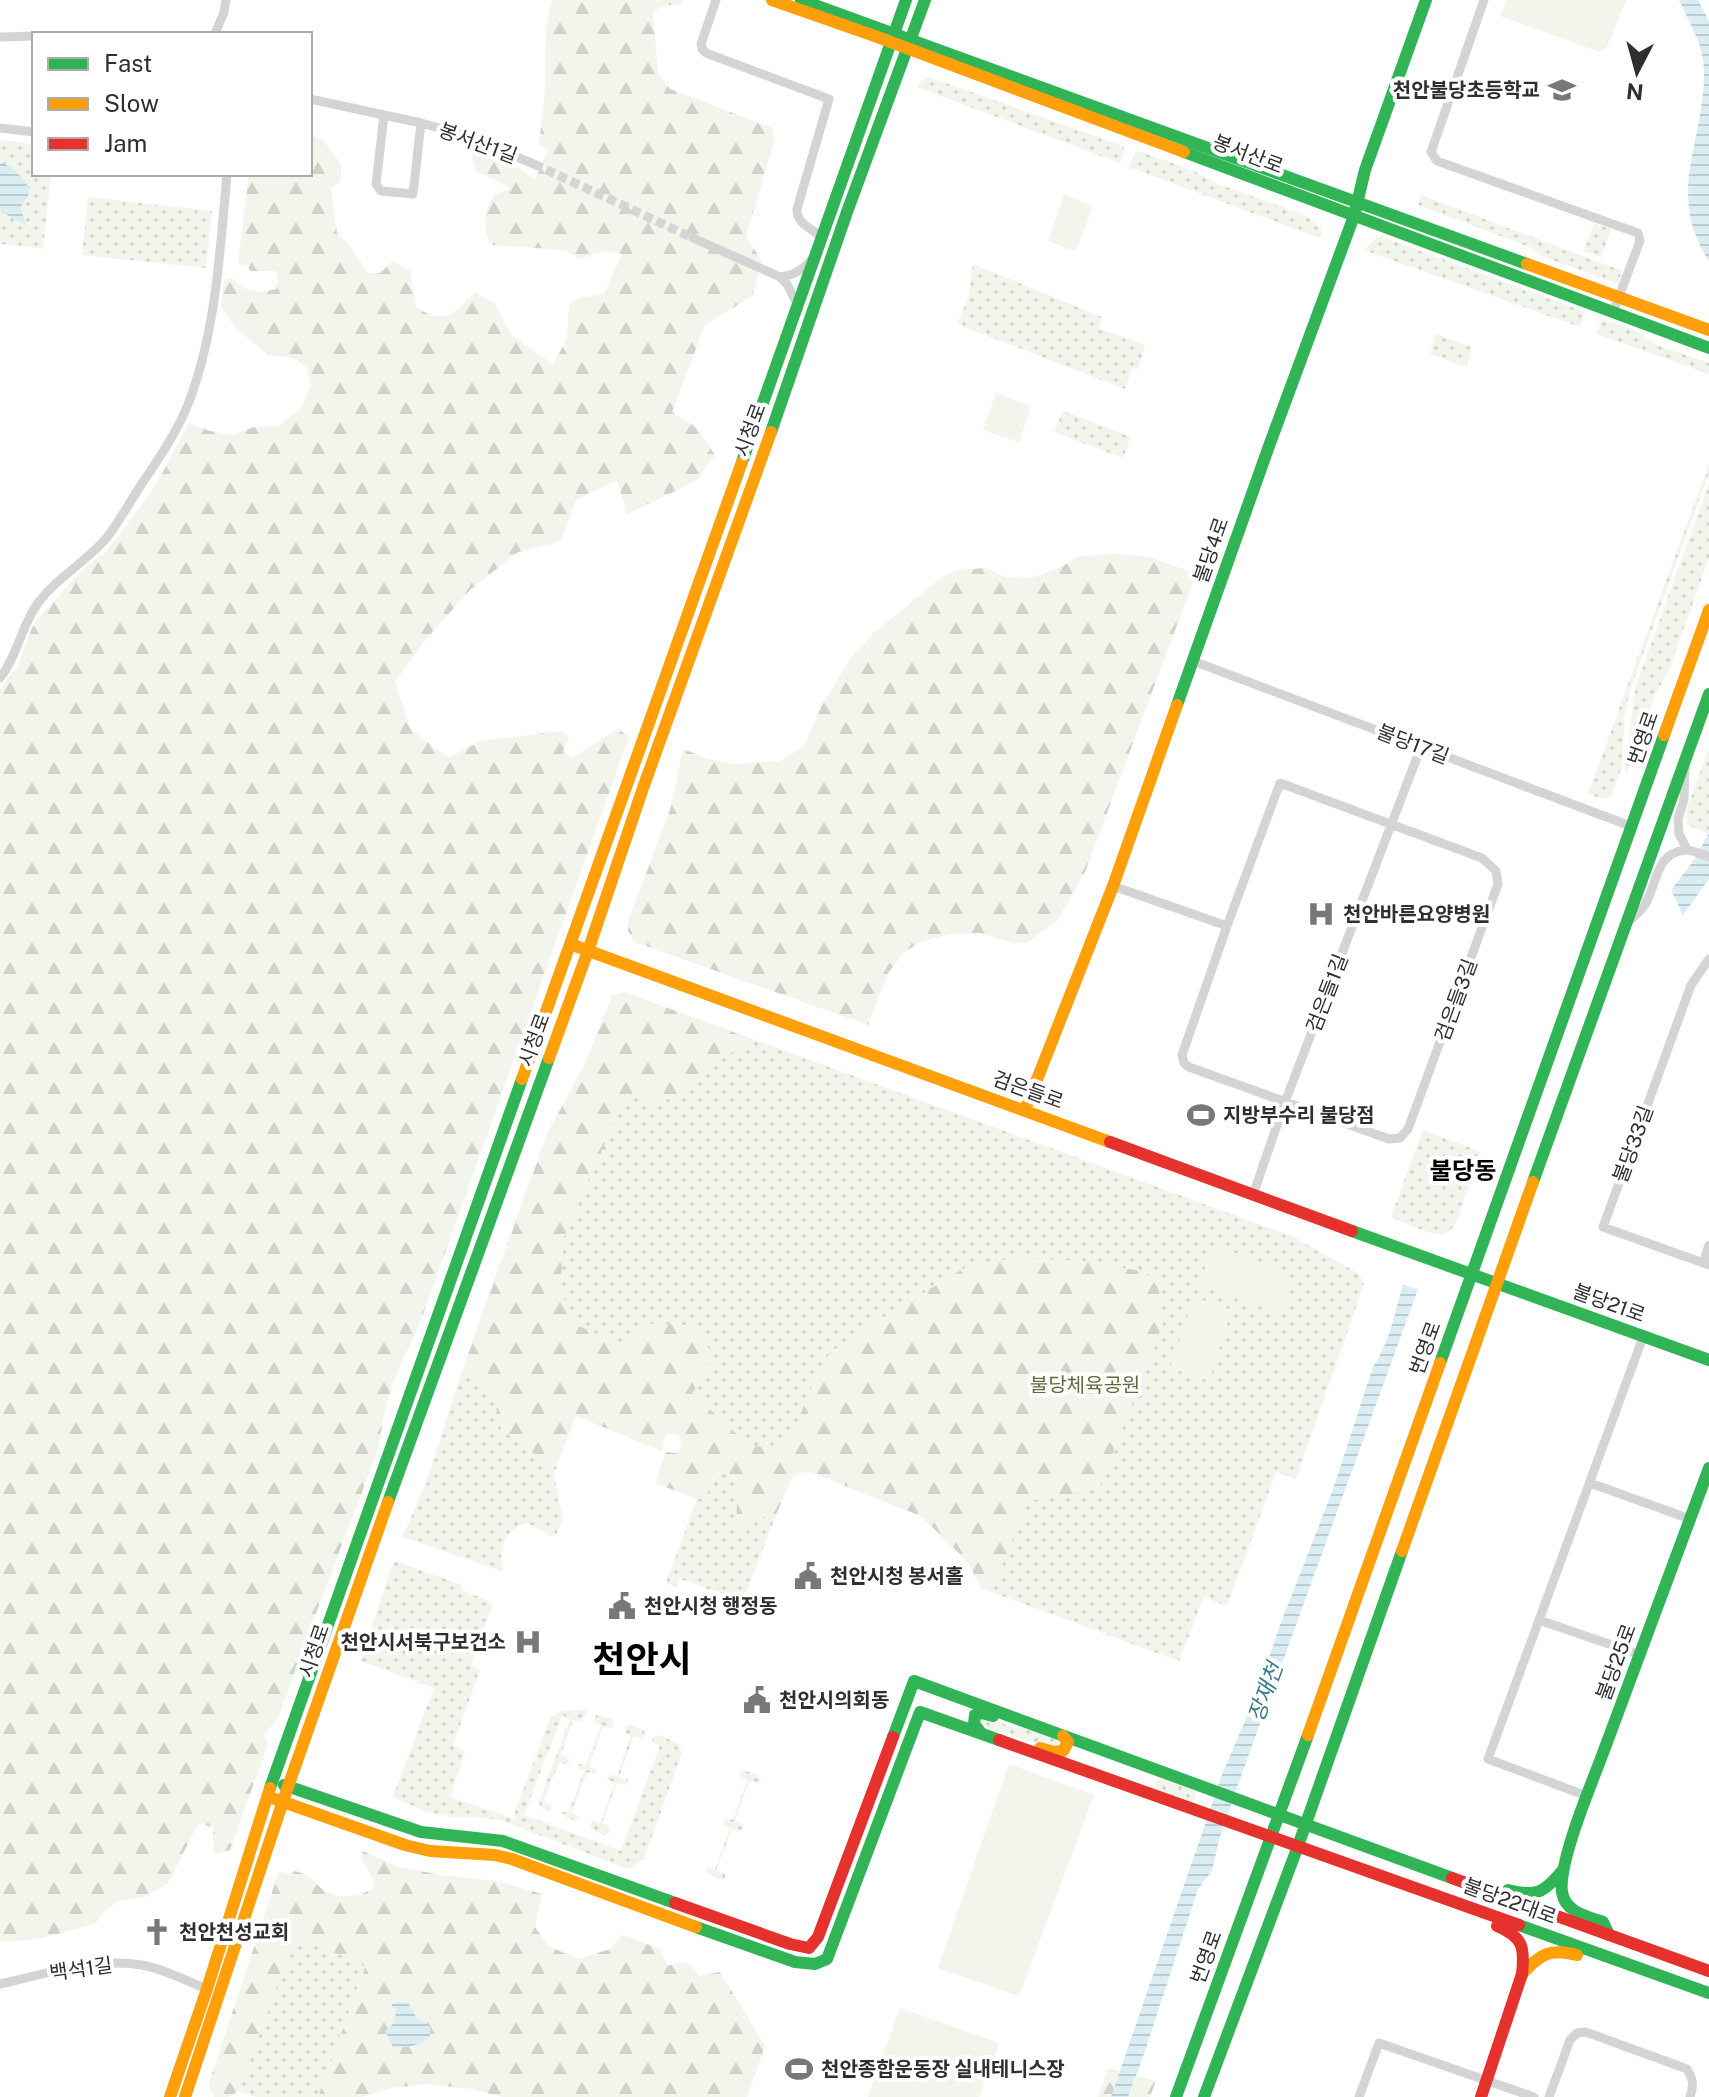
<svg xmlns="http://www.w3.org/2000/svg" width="1709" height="2097" font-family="'Public Sans','Noto Sans KR',sans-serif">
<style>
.grass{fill:url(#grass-dots)}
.forest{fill:url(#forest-firs)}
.garden{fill:#f2f5ec}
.water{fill:url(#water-rules)}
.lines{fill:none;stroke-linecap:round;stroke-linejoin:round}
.street-tunnel{stroke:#d5d5d5;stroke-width:9;stroke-dasharray:9 4.5;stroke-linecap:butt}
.street{stroke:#d4d4d4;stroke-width:9}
.fast{stroke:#30b455;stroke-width:12}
.slow{stroke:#ff9f0a;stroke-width:12}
.jam{stroke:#e5322d;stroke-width:12}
.labels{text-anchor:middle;stroke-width:8;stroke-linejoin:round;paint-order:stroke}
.poi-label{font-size:20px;font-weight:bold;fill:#2f2f2f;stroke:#fff;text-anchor:start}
.street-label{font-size:20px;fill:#2f2f2f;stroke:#fff}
.park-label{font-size:20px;fill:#5b6c3c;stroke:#fff}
.water-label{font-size:22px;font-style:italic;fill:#3a7b8c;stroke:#fff}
.quarter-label{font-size:24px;font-weight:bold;fill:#000;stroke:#fff}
.town-label{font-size:36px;font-weight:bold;fill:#000;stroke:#fff}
</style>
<defs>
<pattern id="grass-dots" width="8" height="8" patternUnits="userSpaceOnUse" patternTransform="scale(2)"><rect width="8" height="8" fill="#f2f5ec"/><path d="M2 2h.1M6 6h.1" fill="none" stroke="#d0d2cb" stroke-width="1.8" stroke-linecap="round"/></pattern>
<pattern id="forest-firs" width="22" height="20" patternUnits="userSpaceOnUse" patternTransform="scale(2)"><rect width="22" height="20" fill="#f2f5ec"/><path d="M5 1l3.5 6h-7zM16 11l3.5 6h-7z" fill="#d0d2cb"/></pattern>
<pattern id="water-rules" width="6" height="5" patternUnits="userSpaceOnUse" patternTransform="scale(2)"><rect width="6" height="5" fill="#d9edf2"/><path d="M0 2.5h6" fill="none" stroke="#bbccd0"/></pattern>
</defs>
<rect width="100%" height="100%" fill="#fff"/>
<path class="grass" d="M 929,77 L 1123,146 L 1124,150 L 1120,163 L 917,87 L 920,82 Z
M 0,140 L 34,144 L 34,174 L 51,174 L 43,249 L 0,244 Z
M 1138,151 L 1192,170 L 1218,184 L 1307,216 L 1316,223 L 1322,232 L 1320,238 L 1129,167 L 1135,153 Z
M 1421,195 L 1622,271 L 1618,284 L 1539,255 L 1530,247 L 1418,205 Z
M 88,197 L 212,211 L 206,268 L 82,255 Z
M 1594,223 L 1611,229 L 1601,257 L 1584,251 Z
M 1377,237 L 1383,237 L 1585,312 L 1580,327 L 1364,250 Z
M 973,264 L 1102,317 L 1098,328 L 1145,345 L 1138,369 L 1132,368 L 1125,389 L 957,324 L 969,296 Z
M 1601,319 L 1632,329 L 1657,345 L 1709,363 L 1709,374 L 1597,334 Z
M 1436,334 L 1472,347 L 1466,367 L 1430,354 Z
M 1063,411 L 1131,437 L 1123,458 L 1054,432 Z
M 1709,464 L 1709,473 L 1630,690 L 1625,711 L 1622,766 L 1612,794 L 1609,797 L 1603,799 L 1588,794 Z
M 1709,483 L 1709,558 L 1668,672 L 1655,694 L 1626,775 L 1625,769 L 1635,689 Z
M 1709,749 L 1709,834 L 1687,825 L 1687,808 Z
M 624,992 L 1294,1237 L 1359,1274 L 1364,1284 L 1296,1479 L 1276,1472 L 1227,1606 L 1204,1597 L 1179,1661 L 981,1588 L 967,1561 L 921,1516 L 474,1336 L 548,1132 L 585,1064 L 612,996 Z
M 1423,1130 L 1481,1152 L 1457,1220 C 1454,1226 1451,1232 1443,1234 C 1432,1236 1403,1222 1391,1217 Z
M 463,1369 L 488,1392 L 498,1391 L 496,1415 L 502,1430 L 550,1466 L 557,1465 L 554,1477 L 563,1518 L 556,1535 L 551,1536 L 528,1523 C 504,1528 499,1550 502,1571 L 402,1537 C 430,1482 443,1426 463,1369 Z
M 719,1472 L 737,1478 L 736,1507 L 742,1533 L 762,1517 L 776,1515 L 739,1610 L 723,1604 L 726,1595 L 680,1579 L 676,1587 L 666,1583 L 697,1499 L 707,1499 L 708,1491 Z
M 395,1561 L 462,1585 L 462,1590 L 493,1603 L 471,1666 L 480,1670 L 453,1745 L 465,1752 L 450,1797 L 515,1819 L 515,1812 L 550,1718 C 560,1709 573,1710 585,1710 L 587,1713 L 581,1721 L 573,1720 L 561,1755 L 569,1759 L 569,1763 L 566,1764 L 559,1762 L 544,1800 L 545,1803 L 551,1806 L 551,1810 L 548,1811 L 541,1808 L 539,1802 L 570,1719 L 562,1715 L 524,1815 L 621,1851 L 660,1746 L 652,1742 L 654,1737 L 659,1735 L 677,1743 L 682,1752 L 644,1859 L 628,1869 L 500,1820 L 474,1817 L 452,1817 L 424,1811 L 393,1797 L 434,1688 L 361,1661 L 392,1565 Z
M 596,1715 L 612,1719 L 614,1725 L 612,1728 L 603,1726 L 589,1766 L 597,1771 L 595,1774 L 587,1772 L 572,1813 L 580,1817 L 579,1820 C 574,1821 562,1817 561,1812 L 569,1812 L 584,1771 L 578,1768 L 579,1764 L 586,1765 L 601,1725 L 594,1721 Z
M 982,1716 L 1012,1727 L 1028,1728 L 1064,1742 L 1056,1750 C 1030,1741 1005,1734 979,1725 L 978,1719 Z
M 630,1725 L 643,1730 L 645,1733 L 641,1738 L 634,1736 L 619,1777 L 628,1780 L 627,1785 L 617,1783 L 602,1823 L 609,1826 L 610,1832 L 605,1835 L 591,1830 L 590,1824 L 593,1821 L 600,1823 L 615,1783 L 607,1779 L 608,1775 L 617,1776 L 631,1735 L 625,1733 L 627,1726 Z
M 742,1770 L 758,1775 L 761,1781 L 758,1783 L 749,1781 L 735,1820 L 743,1824 L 743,1828 L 740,1831 L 732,1829 L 716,1870 L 725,1874 L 725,1879 C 718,1879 708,1876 705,1870 L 708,1868 L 715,1870 L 730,1828 L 723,1825 L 725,1818 L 733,1820 L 747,1780 L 739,1776 Z
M 1159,1779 L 1193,1790 L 1196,1792 L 1195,1799 L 1190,1802 L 1157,1790 L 1155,1783 Z
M 294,1938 L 366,1964 L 318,2097 L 256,2097 L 239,2091 Z"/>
<path class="forest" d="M 553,0 L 684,0 L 681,5 L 665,5 L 653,12 L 658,73 L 670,89 L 772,128 L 774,143 L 746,236 L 762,261 L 752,296 L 705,325 L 672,412 L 697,428 L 715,455 L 696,481 L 627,514 L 617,480 L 576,500 L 561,541 L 518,552 L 470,590 L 426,639 L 395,682 L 411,730 L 449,758 L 480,741 L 562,731 L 569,737 L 563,752 L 572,758 L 618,729 L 629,737 L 417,1331 C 397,1368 383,1405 379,1447 L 307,1637 L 278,1718 L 264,1735 L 268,1744 L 230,1850 L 214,1854 L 213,1827 L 198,1824 L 168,1883 L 145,1897 L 118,1901 L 104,1912 L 95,1924 L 42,1938 L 10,1942 L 0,1941 L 0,688 L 18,666 L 31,630 L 37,620 L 86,566 L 104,554 L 120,534 L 157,483 L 189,423 L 210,431 L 232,435 L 254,427 L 279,426 L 302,406 L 311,386 L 307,368 L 294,358 L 268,355 L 235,327 L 221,307 L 224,280 L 232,278 C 243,292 259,294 276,289 L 278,280 L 276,271 L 250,271 L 247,265 L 238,264 L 249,174 L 310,174 L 310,135 L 323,140 L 341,164 L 341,180 L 331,188 L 337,233 L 349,245 L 368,273 L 380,273 L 393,261 L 410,271 L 416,307 C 445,326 454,314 475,292 L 494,303 L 511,335 L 553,364 L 567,339 L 569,304 L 578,298 L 604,294 L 622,254 L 603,251 L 580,259 L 564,250 L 491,245 C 483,232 483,205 496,194 C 498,193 506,190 509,190 L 509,187 L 476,171 L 471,150 L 519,168 L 535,180 L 548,150 L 539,144 C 541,123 545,102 545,81 C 546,54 543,26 553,0 Z
M 1117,554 L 1150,557 L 1196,574 L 1085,872 L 1057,921 L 1028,942 L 1015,944 L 981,933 L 949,934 L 921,942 L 904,952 L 888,973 L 868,1025 L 635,942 L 628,931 L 629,919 L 671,807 L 683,749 L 709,759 L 735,764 L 781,761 L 804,746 L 821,707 L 850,659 L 873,634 L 942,577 L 956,570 L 986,568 L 1005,577 L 1031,578 L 1059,568 L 1080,556 Z
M 624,992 L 755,1040 L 716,1061 L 686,1090 L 659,1104 L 627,1093 L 564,1237 L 560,1290 L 577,1325 L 620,1345 L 649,1324 L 691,1325 L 713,1354 L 704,1379 L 692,1393 L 749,1445 L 770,1448 L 792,1434 L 816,1377 L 830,1353 L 852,1336 L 973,1263 L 1022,1258 L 1085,1261 L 1141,1271 L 1157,1280 L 1164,1321 L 1099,1489 L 1029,1501 L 991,1592 L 981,1588 L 967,1561 L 921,1516 L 811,1472 L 798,1473 L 791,1479 L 776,1515 L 762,1517 L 742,1534 L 737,1524 L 736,1477 L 718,1472 L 708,1491 L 708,1499 L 697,1499 L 655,1483 L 666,1452 L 676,1453 L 680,1450 L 682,1440 L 677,1434 L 669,1433 C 660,1440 665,1444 662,1451 L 576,1416 L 557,1465 L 550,1466 L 502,1430 L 496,1415 L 498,1392 L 488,1392 L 463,1369 L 548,1132 L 585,1064 L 612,996 Z
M 363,1851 L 396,1866 L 441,1875 L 497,1881 L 542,1894 L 535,1927 L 548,1946 L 579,1959 L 610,1949 L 623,1935 L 660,1949 L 667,1966 C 685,1961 689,1959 699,1976 L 720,1972 L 765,2046 L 747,2097 L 502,2097 L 472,2089 L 427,2084 L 392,2088 L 362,2097 L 318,2097 L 366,1965 L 295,1938 L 239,2091 L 228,2097 L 214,2097 L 209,2088 L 209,2083 L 279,1871 L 290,1875 L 295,1871 C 314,1876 314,1885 327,1892 C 341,1900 364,1897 375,1886 L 371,1875 L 361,1858 Z
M 1108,2068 L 1156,2081 L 1150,2097 L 1098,2097 Z"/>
<path class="garden" d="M 1506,0 L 1626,0 L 1607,47 L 1600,52 L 1500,16 Z
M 1064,195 L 1093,206 L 1076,251 L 1048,241 Z
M 996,393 L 1031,406 L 1019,442 L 983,430 Z
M 1213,1245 L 1285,1271 L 1292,1284 L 1280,1314 L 1199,1284 Z
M 1194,1297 L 1232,1310 L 1209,1381 L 1170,1368 Z
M 1009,1764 L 1094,1795 L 1019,1996 L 938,1968 Z
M 900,2008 L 999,2043 L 979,2097 L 868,2097 Z"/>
<path class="water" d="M 1679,0 L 1698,0 L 1709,21 L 1709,261 C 1664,193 1706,140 1704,69 C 1703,44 1689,22 1679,0 Z
M 0,163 C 13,165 22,177 29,188 L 28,197 L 20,207 L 26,225 L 0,211 Z
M 1709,833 L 1709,879 L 1683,915 L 1671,890 L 1695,859 Z
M 1403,1285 L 1418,1289 L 1240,1779 L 1219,1840 L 1212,1871 L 1198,1889 L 1144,2054 L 1128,2097 L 1111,2097 L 1223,1772 L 1259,1688 L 1280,1625 L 1332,1492 L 1373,1367 C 1389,1344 1395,1312 1403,1285 Z
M 397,2002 L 408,2003 L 416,2017 L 427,2024 L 430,2028 L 430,2037 C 420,2046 406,2048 393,2047 L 385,2031 L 394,2023 L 396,2010 L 392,2007 L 392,2004 Z"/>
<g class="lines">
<path class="street-tunnel" d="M 534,164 L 693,238"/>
<path class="street" d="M 716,0 L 701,44 L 702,49 L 706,53 L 829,99 L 797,209 C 796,223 811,229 821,236
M 1484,0 L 1431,152 L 1437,161 L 1638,233 L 1640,241 L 1613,312
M 215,34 L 224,12 L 226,0
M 0,37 L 34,36
M 310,99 L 421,123 L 461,134 L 534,164
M 384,115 L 376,184 L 381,191 L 413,194 L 421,123
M 0,128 L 34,132
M 693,238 L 780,277 L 787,284 L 797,304
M 780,277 C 794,275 801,271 811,260
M 1193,661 L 1633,827
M 0,678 C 18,655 21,626 38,603 C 58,576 88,561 108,536 C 120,520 130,502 141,485 C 158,460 175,435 187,407 C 216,334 220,251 227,174
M 1685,768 L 1684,799 L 1678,819 L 1679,834 L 1687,849
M 1280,783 L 1482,858 L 1496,871 L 1498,884 L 1408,1129 L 1400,1138 L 1389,1139 L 1189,1067 L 1184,1063 L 1182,1055 L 1227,926 Z
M 1113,886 L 1227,926
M 1629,921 C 1635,915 1643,910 1646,903 C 1657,883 1656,853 1685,850 C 1692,849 1702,855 1709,857
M 1709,959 L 1691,985 L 1603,1227 L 1709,1265
M 1253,1195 L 1285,1102 L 1421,747
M 1703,1263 L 1709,1245
M 1590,1483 L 1690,1519
M 1539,1620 L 1641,1655
M 1587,1796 L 1488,1759 L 1643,1337
M 0,1984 C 46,1974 96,1957 142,1965 C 164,1969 187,1981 207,1989
M 1359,2097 L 1379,2043 L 1534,2097
M 1549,2097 L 1570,2040 L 1577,2033 L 1586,2032 L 1687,2069 C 1693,2079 1694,2085 1690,2097"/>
<path class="fast" d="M 801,0 L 1527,264
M 1184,152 L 1709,348
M 771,432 L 847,212 L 925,0
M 742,462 L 906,0
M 1177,705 L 1269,446 L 1354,216 L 1365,170 L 1426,0
M 1533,1182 L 1709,694
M 1352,1231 L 1709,1360
M 1440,1363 L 1664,735
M 388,1502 L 549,1058
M 981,1733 L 974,1724 L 975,1715 L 982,1713 L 993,1716
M 893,1737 L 914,1681 L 1452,1878
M 284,1785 L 421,1832 L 503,1841 L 675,1903
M 270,1788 L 522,1079
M 1508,1890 C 1536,1897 1544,1893 1562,1871
M 1519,1925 L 1709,1993
M 696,1927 L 795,1962 L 815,1964 L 827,1959 L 920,1712 L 999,1740
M 1609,1935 L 1603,1922 C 1586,1916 1565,1912 1562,1892 C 1558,1862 1592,1783 1603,1753 C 1638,1658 1674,1563 1709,1468
M 1176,2097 L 1308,1735
M 1204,2097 L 1298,1846 L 1402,1551"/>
<path class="slow" d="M 772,0 L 872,35 L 1184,152
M 1527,264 L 1709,330
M 1664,735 L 1709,610
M 570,944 L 1110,1142
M 549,1058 L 588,951 L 643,788 L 771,432
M 522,1079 L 742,462
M 1025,1110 L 1113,886 L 1177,705
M 1402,1551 L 1533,1182
M 1308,1735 L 1440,1363
M 1040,1748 L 1054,1752 L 1063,1751 L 1068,1742 L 1063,1736
M 275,1799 L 405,1845 L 430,1851 L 495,1855 L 512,1859 L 696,1927
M 1522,1974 C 1540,1954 1550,1948 1577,1955
M 170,2097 L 207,1989 L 270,1788
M 185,2097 L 283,1801 L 388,1502"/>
<path class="jam" d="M 1110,1142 L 1352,1231
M 999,1740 L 1519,1925
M 1452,1878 L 1709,1971
M 675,1903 L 790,1944 L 809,1948 L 818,1937 L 893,1737
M 1481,2097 L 1522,1974 C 1525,1947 1523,1937 1497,1926"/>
</g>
<defs>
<g id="school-bare" transform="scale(2.16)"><path d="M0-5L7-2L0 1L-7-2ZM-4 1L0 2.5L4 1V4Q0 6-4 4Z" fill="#787878" stroke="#fff" stroke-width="2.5" paint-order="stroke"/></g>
<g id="hospital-bare" transform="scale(2.16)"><path d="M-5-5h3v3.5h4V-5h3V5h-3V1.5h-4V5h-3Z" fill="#787878" stroke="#fff" stroke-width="2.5" paint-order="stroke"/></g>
<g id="stadium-bare" transform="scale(2.16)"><path d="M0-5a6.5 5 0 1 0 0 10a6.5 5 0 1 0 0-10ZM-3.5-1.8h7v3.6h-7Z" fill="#787878" stroke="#fff" stroke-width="2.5" paint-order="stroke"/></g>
<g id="civic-bare" transform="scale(2.16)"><path d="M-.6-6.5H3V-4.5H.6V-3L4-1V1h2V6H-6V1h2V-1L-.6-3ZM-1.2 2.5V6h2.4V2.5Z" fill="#787878" stroke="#fff" stroke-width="2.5" paint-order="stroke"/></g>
<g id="church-bare" transform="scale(2.16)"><path d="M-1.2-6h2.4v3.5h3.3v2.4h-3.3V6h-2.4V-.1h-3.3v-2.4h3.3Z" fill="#787878" stroke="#fff" stroke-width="2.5" paint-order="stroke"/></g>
</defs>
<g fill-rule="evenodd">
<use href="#school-bare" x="1562" y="90"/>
<use href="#hospital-bare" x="1321" y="914"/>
<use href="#stadium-bare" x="1201" y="1115"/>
<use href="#civic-bare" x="808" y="1576"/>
<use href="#civic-bare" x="622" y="1606"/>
<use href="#hospital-bare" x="528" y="1642"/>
<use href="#civic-bare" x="757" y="1700"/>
<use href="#church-bare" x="157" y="1932"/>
<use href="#stadium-bare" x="799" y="2069"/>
</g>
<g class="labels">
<g class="poi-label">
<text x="1540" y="97" text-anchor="end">천안불당초등학교</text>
<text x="1343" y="921">천안바른요양병원</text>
<text x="1223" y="1122">지방부수리 불당점</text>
<text x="830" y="1583">천안시청 봉서홀</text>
<text x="644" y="1613">천안시청 행정동</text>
<text x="506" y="1649" text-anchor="end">천안시서북구보건소</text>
<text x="779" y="1707">천안시의회동</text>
<text x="179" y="1939">천안천성교회</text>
<text x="821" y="2076">천안종합운동장 실내테니스장</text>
</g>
<g class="street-label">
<text transform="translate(478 143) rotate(20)" y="7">봉서산1길</text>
<text transform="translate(1248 154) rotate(21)" y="7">봉서산로</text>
<text transform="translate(750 430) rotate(-70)" y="7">시청로</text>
<text transform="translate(1211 550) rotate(-71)" y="7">불당4로</text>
<text transform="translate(1643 738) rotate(-71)" y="7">번영로</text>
<text transform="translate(1413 744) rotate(21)" y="7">불당17길</text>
<text transform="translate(1327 993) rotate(-69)" y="7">검은들1길</text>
<text transform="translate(1456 1000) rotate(-70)" y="7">검은들3길</text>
<text transform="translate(534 1040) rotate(-70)" y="7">시청로</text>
<text transform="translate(1028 1090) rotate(20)" y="7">검은들로</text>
<text transform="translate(1633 1144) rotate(-70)" y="7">불당33길</text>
<text transform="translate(1609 1303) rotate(20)" y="7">불당21로</text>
<text transform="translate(1425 1348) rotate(-70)" y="7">번영로</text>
<text transform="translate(314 1651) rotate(-71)" y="7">시청로</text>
<text transform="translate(1616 1662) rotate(-70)" y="7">불당25로</text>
<text transform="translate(1510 1901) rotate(20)" y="7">불당22대로</text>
<text transform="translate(1206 1957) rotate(-70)" y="7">번영로</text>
<text transform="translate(81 1969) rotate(-8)" y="7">백석1길</text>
</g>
<g class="park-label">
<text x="1085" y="1392">불당체육공원</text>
</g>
<g class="water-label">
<text transform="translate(1265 1692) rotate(-70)" y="8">장재천</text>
</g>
<g class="quarter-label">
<text x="1463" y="1179">불당동</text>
</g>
<g class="town-label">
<text x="642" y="1672">천안시</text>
</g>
</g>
<rect x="32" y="32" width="280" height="144" fill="#ffffff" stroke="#acacac" stroke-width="2"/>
<rect x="48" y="58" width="40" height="12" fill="#30b455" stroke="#acacac" stroke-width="2"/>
<text x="104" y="72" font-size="24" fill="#2f2f2f">Fast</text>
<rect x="48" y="98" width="40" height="12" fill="#ff9f0a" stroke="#acacac" stroke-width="2"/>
<text x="104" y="112" font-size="24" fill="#2f2f2f">Slow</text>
<rect x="48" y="138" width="40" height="12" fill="#e5322d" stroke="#acacac" stroke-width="2"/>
<text x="104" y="152" font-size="24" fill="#2f2f2f">Jam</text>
<g transform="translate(1637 72) rotate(186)" stroke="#ffffff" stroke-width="6" paint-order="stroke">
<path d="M0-6L14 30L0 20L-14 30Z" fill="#2f2f2f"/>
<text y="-12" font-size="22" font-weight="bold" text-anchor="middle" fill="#2f2f2f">N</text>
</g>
</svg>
